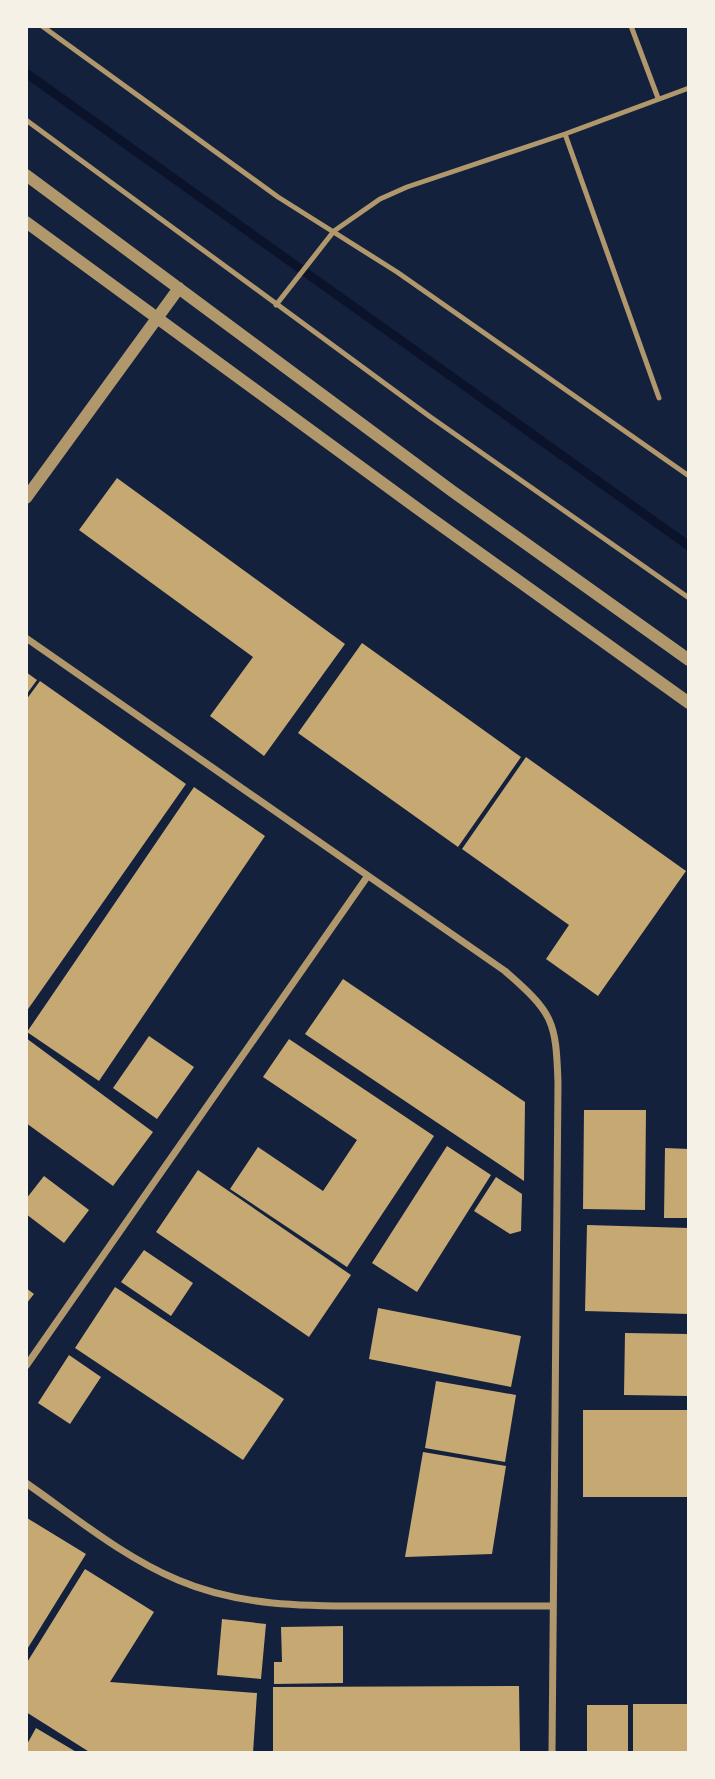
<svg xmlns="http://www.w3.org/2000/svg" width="715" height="1779" font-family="Jost,sans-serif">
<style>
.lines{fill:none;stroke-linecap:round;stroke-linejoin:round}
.stream{stroke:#0b132b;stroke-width:9}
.building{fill:#c6a872}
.service{stroke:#b1986c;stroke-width:5}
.minor{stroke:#b1986c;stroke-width:7}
.tertiary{stroke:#b1986c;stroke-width:12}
</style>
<rect width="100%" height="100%" fill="#14213d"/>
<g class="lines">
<path class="stream" d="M 26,73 L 689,546"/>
</g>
<path class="building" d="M 117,478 L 345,644 L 264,756 L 210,716 L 253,657 L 79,530 Z
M 362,643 L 521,757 L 458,847 L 298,733 Z
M 26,672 L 37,680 L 26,695 Z
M 40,681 L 186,784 L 26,1012 L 26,700 Z
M 526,757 L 686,871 L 598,996 L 546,959 L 569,925 L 462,849 Z
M 194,787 L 265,836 L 99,1081 L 27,1032 Z
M 343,979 L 525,1102 L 524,1181 L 305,1034 Z
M 149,1036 L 194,1067 L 157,1119 L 113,1088 Z
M 26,1038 L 153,1132 L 113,1186 L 26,1123 Z
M 289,1039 L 434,1136 L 347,1267 L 230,1189 L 258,1147 L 323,1191 L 357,1140 L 263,1077 Z
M 584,1110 L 646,1110 L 645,1210 L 583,1209 Z
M 447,1146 L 491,1175 L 417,1292 L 372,1263 Z
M 665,1148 L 689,1149 L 689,1218 L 664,1218 Z
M 198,1170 L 351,1275 L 309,1337 L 156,1232 Z
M 44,1176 L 89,1210 L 64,1243 L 26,1214 L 26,1199 Z
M 496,1177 L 522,1194 L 521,1231 L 510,1234 L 474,1211 Z
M 587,1225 L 689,1228 L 689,1314 L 585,1311 Z
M 144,1250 L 193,1283 L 171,1316 L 121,1282 Z
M 115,1287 L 284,1399 L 243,1460 L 75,1348 Z
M 26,1288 L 34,1294 L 26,1304 Z
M 378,1308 L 521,1336 L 511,1387 L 369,1359 Z
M 625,1333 L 689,1334 L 689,1396 L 624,1395 Z
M 69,1355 L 101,1377 L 70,1424 L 38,1403 Z
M 436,1381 L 516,1395 L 505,1462 L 425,1448 Z
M 583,1410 L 689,1410 L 689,1497 L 583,1497 Z
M 423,1452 L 506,1466 L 492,1554 L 405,1557 Z
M 27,1518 L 86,1554 L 26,1651 L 26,1520 Z
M 85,1569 L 154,1612 L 110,1682 L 257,1693 L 253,1753 L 91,1753 L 26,1712 L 26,1664 Z
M 222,1619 L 266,1624 L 261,1679 L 217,1675 Z
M 343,1626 L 343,1683 L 274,1684 L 274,1662 L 282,1662 L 281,1627 Z
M 519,1686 L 520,1753 L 273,1753 L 273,1687 Z
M 633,1704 L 689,1704 L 689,1753 L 633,1753 Z
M 587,1705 L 628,1705 L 628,1753 L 587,1753 Z
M 36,1728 L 78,1753 L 26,1753 L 26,1746 Z"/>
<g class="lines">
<path class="service" d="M 42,26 L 278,197 L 397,272 L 689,476
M 631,26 L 658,98
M 26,120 L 429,416 L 689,598
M 565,134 L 659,398
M 276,305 L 334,231 L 380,199 L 407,187 L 565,134 L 689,88"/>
<path class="minor" d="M 26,638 L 505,971 C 553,1013 556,1020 558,1083 L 552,1753
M 26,1366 L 367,877
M 26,1483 C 75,1517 123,1557 178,1580 C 243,1608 314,1606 382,1606 C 439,1606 496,1606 553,1606"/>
<path class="tertiary" d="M 26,175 L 452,491 L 689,660
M 26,222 L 425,514 L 689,703
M 26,498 L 179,288"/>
</g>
<rect width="715" height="1779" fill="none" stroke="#f6f1e7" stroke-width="56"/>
</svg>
